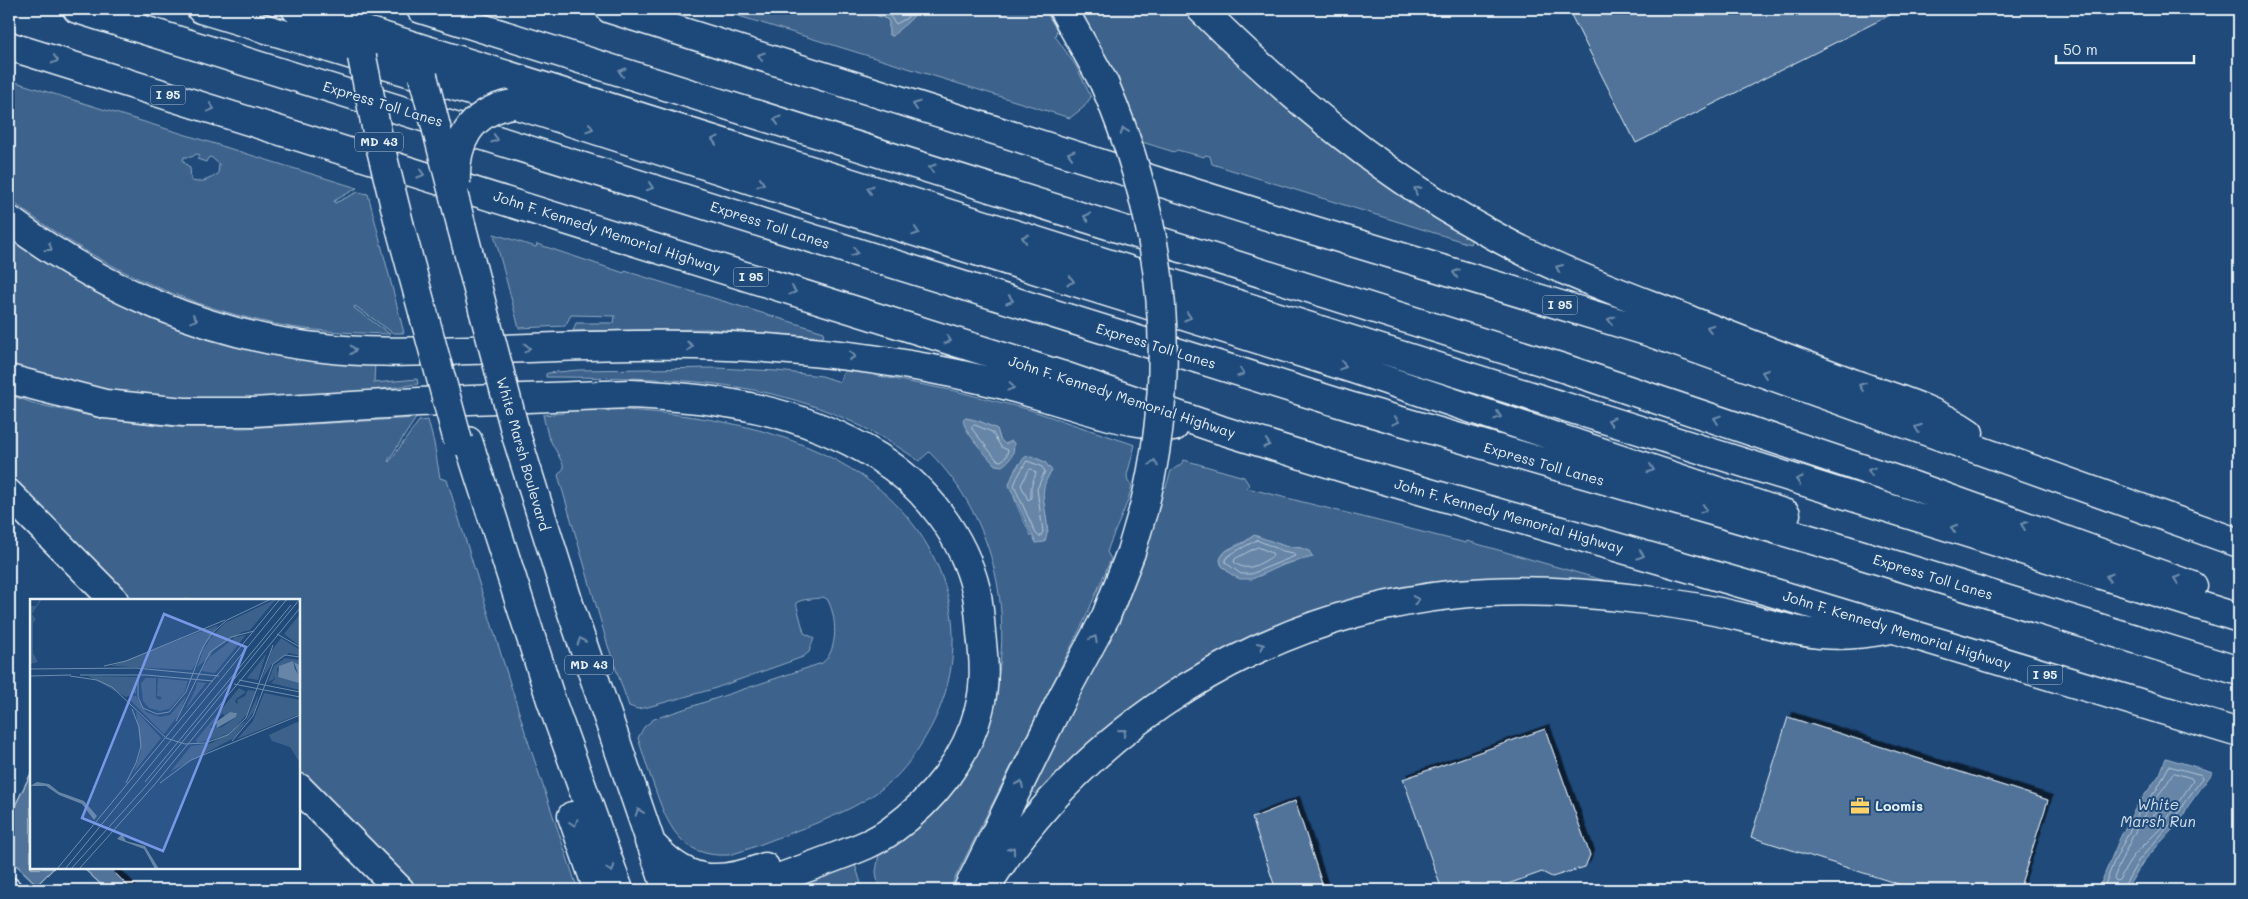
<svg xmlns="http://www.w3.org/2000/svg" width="2248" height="899" font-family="Mali,sans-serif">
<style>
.green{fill:#3c628c;stroke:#92aac2;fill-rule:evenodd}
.water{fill:#6685a7;stroke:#9ab0c7}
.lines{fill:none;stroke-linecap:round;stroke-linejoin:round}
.shore{stroke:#b4c6d8;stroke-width:1}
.building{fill:#517399;stroke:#e8f1f8;filter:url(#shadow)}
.minor-casing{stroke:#e8f1f8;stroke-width:25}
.highway-casing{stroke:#e8f1f8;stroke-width:31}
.minor{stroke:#1f4a7a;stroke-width:21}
.highway{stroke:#1f4a7a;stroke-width:28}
.highway-bridge-casing{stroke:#e8f1f8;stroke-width:31;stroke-linecap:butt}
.highway-bridge{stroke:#1f4a7a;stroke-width:28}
.oneway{stroke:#6f8dac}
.labels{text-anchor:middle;stroke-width:4;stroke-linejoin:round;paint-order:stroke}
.shield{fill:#1f4a7a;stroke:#acbfd2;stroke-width:1}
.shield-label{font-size:12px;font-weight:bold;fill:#e8f1f8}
.street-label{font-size:14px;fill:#e8f1f8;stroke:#1f4a7a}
.poi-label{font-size:14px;font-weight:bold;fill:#e8f1f8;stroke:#1f4a7a;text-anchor:start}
.water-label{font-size:15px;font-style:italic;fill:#d4e1ec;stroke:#1f4a7a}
.inset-road{fill:none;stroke:#6f8dac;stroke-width:1}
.view{fill:#7897e6;fill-opacity:0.15;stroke:#7897e6;stroke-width:2.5}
.inset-edge{fill:none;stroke:#e8f1f8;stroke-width:2.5}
</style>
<defs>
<filter id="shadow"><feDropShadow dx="4.5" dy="-4.5" stdDeviation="0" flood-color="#0009"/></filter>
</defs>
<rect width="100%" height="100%" fill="#1f4a7a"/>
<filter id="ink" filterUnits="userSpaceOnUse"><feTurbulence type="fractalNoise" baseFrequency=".02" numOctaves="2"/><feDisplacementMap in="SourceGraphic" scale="10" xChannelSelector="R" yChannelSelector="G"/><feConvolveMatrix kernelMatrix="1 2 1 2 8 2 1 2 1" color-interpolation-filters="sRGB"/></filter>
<g filter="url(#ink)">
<path class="green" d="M 716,9 L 859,9 L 887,19 L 889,22 L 889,35 L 893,36 C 900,26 913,21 917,9 L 1044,9 L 1057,30 L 1055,36 L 1076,66 L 1091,97 L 1084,107 L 1070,118 Z
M 1075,9 L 1183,9 C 1230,57 1278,105 1332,146 C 1376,180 1423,210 1472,239 L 1470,244 L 1212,164 L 1210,156 L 1205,155 L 1204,157 L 1177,150 L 1174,152 L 1142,142 L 1139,132 L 1134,128 Z
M 9,80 L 357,188 L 334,201 L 335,203 L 358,192 L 368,194 L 404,333 L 393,333 L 355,306 L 354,308 L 390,334 C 357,333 324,332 291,327 C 189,310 90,262 9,199 ZM 196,154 L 199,155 L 197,159 L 206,162 L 208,158 L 211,157 L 219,164 L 218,174 C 210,179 198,185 191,180 L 190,168 L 183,161 L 184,157 L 192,157 Z
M 9,233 L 52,263 L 375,362 L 374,383 L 417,379 L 418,384 L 305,399 L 142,399 L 9,369 Z
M 494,234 L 536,247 L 537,244 L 624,273 L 625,271 L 824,332 L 823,337 L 708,329 L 573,331 L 576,323 L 614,323 L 615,316 L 571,315 L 565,326 L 519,328 Z
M 718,358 L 873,369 L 873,375 L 955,391 L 1027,409 L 1135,445 L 1127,475 L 1128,482 L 1132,485 C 1127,509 1114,530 1107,552 L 1111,559 L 1085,619 L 949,890 L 879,890 L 876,872 L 879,853 L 991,709 C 1017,620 996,518 929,452 L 919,461 C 799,376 686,378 546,377 L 546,374 L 548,373 L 578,370 L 717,368 L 777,371 L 822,376 L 840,382 L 844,371 L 818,366 L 735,361 ZM 966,418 L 979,421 L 997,429 L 1000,439 L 1005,444 L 995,465 L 967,430 ZM 1031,456 L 1044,462 L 1052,471 L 1045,480 L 1042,489 L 1048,533 L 1031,536 C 1020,511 994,472 1031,456 Z
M 9,395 L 36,404 L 104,419 L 176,427 L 244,428 L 416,418 L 388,461 L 389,462 L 419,421 L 428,420 L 434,443 L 440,478 L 447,480 L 527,738 L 578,890 L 414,890 L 299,774 L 299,600 L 127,600 L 9,479 Z
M 609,409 C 698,414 790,426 865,478 C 950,538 980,645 926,736 C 916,753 904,771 889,783 C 858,809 822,821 785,835 C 766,842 748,850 729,855 C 680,858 667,824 654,786 C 648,770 643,754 638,738 L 644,727 L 654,719 L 822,663 C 839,651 837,615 827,599 L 823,597 C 814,600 803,598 796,603 L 803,629 L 804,633 L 814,638 L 809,652 L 803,657 L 713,689 L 648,707 L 637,709 L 629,706 L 608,646 L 558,475 L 564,468 L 563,464 L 548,436 L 543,415 L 563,413 L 564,410 L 609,411 Z
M 1184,460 L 1244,477 L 1249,485 L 1247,488 L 1466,543 L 1467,541 L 1606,581 L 1604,586 L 1307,618 L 1041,798 L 1029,789 L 1159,490 L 1166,487 L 1171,471 L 1180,465 ZM 1251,537 L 1285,546 L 1301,548 L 1294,562 C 1268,567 1248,593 1224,568 C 1220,565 1219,559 1222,555 C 1229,545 1243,545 1251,537 Z
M 854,861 L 863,890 L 774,890 Z"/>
<path class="water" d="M 859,9 L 917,9 C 912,23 901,25 893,36 L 889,35 L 889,22 L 887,19 Z
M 966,418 L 979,421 L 997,429 L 1000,439 L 1005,444 L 1012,441 L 1014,443 C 1014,455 1011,460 1002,466 L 995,465 C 987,456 964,432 963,420 Z
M 1031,456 L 1045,462 L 1052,471 C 1032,496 1054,516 1045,542 L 1036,543 L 1009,485 C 1012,475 1018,465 1025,457 Z
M 1254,535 L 1285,546 L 1301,548 L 1309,551 L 1313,557 L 1284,564 L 1252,579 L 1240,579 L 1232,575 L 1222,566 L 1220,560 L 1226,551 L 1244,543 Z
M 2166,758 L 2213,772 L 2188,806 L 2181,820 L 2143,862 L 2126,890 L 2098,890 L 2119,840 L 2136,807 L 2160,774 Z"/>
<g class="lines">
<path class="shore" d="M 871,9 L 889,15 L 896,24 L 907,18 L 912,9
M 975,425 L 992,432 L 1001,447 L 1008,450 L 1006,457 L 1001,461 L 997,460 L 972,429 L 972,426 Z
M 1027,461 L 1041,466 L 1045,471 L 1037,489 L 1043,532 L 1040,537 L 1036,534 L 1014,486 L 1017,478 Z
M 1032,469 L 1036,473 L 1031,487 L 1031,498 L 1028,500 L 1021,485 L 1029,470 Z
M 1257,540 L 1283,551 L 1293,553 L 1295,556 L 1251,574 L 1241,574 L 1226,563 L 1225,560 C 1228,554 1250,544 1257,540 Z
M 1258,547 L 1272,553 L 1273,556 C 1261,563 1247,574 1234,562 L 1235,559 Z
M 2175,773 L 2191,778 L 2193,781 L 2161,828 L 2133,856 L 2119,880 L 2116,881 L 2114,878 C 2123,855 2135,830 2148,809 C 2156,796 2166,788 2172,774 Z
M 2164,802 L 2168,803 L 2153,824 L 2150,825 L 2149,822 Z
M 2103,890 L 2113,864 L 2140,810 L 2157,789 L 2169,766 L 2202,775 L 2203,778 L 2184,803 L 2176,818 L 2139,860 L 2122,890"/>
</g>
<path class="building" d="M 1568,9 L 1902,9 L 1636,143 Z
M 1788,717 L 2048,800 L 2019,890 L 1917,890 L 1751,837 Z
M 1545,729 L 1590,855 L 1585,867 L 1552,877 L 1542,872 L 1491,890 L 1442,890 L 1403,779 Z
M 31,773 L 31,868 L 54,868 L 37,885 L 9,858 L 9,818 Z
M 1295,801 L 1324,890 L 1276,890 L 1252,818 Z
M 83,868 L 110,868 L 132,890 L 107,890 Z"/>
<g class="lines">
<g class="minor-casing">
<path id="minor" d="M 9,888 L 11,890"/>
</g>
<g class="highway-casing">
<path id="highway" d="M 77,9 L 1349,406 L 1830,545 L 2239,671
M 201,9 L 543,113 L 820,202 L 1353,369 L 1786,514
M 296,9 L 2239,618
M 421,9 L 1563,368 L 1914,486 L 2193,586
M 610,9 L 1296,225 L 1646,331 L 2239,543
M 1063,9 L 1104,83
M 1201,9 C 1294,101 1387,179 1504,241 C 1565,274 1632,297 1697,323 C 1748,343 1799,363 1850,382 C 1890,397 1933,408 1969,433
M 9,46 L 1061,375 L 1221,430 L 1350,470 L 1768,591 L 2239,733
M 9,220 C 101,289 209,336 324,348 C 372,354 421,351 469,350 C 575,347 684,340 790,350 C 862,356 934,367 1004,385 C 1037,394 1070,405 1103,414 C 1126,421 1150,424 1174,427
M 400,227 L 423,312
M 462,228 L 483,309
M 9,379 L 105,404 L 184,412 L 253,412 L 419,402 L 631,394 C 721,398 800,409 878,457 C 925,486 963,536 976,590 C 979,604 980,619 981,633 C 984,659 986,684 979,710 C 966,759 933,800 892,830 C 876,842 857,849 838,856 C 807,868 776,879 745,890
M 517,438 L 569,604 L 667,890
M 468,441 L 551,700 L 619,890
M 9,494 L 114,600
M 299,788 L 400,890
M 572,816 L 598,890
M 649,841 C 685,883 715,886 765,867
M 968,889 L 1063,696 L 1106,616 L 1131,552 L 1143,511
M 984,890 C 1087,724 1264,614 1458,594 C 1520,588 1584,592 1646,600 C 1679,604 1713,610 1746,618 C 1771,624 1795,632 1820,634 C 1842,636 1864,634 1886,630"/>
</g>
<use href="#minor" class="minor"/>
<use href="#highway" class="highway"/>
<g class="highway-bridge-casing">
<path id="highway-bridge" d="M 362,57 L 378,137 L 400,227
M 423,76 L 462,228
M 1104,83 C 1164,221 1180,364 1143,511
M 456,184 C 454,142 470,112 512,104
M 483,309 L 517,438
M 423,312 L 458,441"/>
</g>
<use href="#highway-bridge" class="highway-bridge"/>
</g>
<defs><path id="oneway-chevron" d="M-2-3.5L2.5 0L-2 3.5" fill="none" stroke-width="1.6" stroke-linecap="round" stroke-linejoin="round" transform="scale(1.25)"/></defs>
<g class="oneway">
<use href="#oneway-chevron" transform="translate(761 56) rotate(-162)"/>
<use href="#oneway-chevron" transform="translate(55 60) rotate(17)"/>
<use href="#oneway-chevron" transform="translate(622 72) rotate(-163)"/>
<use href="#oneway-chevron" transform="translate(916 105) rotate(-162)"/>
<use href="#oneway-chevron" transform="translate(211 108) rotate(17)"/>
<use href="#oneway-chevron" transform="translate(777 120) rotate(-163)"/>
<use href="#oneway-chevron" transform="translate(590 128) rotate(18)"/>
<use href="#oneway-chevron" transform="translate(1124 131) rotate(-110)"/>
<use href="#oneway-chevron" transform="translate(495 139) rotate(17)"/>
<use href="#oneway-chevron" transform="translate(715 140) rotate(-163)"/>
<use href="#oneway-chevron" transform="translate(1071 154) rotate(-163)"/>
<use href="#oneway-chevron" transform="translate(932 168) rotate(-163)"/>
<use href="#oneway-chevron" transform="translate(421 174) rotate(17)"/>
<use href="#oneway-chevron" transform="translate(761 183) rotate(18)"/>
<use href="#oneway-chevron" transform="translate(650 187) rotate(18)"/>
<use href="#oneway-chevron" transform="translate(870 189) rotate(-162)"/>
<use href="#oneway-chevron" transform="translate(1417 190) rotate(-147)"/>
<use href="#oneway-chevron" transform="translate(1087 217) rotate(-163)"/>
<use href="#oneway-chevron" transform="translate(916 232) rotate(18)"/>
<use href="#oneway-chevron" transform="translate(1025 238) rotate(-163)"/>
<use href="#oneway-chevron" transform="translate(49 248) rotate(33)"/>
<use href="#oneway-chevron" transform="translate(855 252) rotate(17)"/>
<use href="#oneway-chevron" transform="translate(1559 268) rotate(-156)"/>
<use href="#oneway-chevron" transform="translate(1456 273) rotate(-163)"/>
<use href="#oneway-chevron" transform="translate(1071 281) rotate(17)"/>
<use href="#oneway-chevron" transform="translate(793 291) rotate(18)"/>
<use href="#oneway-chevron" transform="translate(1010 300) rotate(17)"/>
<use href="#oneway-chevron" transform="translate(1188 317) rotate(17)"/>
<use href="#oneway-chevron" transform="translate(194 319) rotate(18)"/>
<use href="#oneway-chevron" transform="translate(1611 320) rotate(-163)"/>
<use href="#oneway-chevron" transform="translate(1710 328) rotate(-159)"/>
<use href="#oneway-chevron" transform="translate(948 340) rotate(18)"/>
<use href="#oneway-chevron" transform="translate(690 346) rotate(-1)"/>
<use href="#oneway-chevron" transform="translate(527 348) rotate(-1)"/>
<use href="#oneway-chevron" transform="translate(353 350) rotate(2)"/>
<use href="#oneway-chevron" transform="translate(852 356) rotate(6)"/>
<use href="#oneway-chevron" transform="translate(1343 366) rotate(18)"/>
<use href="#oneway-chevron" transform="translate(1241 373) rotate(18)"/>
<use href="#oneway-chevron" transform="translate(1765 373) rotate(-160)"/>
<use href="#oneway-chevron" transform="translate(1862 386) rotate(-160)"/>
<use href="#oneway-chevron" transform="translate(1011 387) rotate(15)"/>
<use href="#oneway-chevron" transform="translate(1498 416) rotate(19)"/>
<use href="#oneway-chevron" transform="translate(1717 419) rotate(-161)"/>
<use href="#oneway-chevron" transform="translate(1396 421) rotate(16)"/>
<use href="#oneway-chevron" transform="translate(1611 421) rotate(-163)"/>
<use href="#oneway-chevron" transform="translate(1918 428) rotate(-160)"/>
<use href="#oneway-chevron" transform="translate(1267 444) rotate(17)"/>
<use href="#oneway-chevron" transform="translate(1154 463) rotate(-79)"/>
<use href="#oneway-chevron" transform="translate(1651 469) rotate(19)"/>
<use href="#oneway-chevron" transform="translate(1871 471) rotate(-161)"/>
<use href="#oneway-chevron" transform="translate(1799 480) rotate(-163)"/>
<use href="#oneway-chevron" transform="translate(1704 509) rotate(16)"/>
<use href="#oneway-chevron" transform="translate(2024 525) rotate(-160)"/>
<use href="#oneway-chevron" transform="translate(1954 528) rotate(-163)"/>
<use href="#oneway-chevron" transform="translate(1641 555) rotate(16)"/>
<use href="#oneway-chevron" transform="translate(2109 577) rotate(-162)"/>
<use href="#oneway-chevron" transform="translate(2177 579) rotate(-160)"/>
<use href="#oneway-chevron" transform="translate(1416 600) rotate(-10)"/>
<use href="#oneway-chevron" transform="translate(1094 639) rotate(-62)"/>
<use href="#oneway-chevron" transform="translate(581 641) rotate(-108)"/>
<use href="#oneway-chevron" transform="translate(1261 646) rotate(-24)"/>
<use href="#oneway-chevron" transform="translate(1123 732) rotate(-39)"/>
<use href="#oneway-chevron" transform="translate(1020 784) rotate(-64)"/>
<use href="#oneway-chevron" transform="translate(639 812) rotate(-109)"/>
<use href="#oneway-chevron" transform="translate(574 823) rotate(72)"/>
<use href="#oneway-chevron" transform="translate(1012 850) rotate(-54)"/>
<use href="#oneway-chevron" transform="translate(611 869) rotate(69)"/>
</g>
</g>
<defs>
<g id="office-bare" transform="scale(1.5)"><path d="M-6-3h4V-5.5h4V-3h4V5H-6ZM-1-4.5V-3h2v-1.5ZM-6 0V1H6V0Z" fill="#ffd166" stroke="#1f4a7a" stroke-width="2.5" paint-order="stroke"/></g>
</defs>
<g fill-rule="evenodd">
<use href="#office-bare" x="1860" y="806"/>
</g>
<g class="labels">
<g class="shield">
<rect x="150.5" y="85.5" width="35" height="19" rx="4"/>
<rect x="355" y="132.5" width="48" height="19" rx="4"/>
<rect x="733.5" y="267.5" width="35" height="19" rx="4"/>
<rect x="1542.5" y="295.5" width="35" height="19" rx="4"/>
<rect x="565" y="655.5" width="48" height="19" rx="4"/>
<rect x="2027.5" y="665.5" width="35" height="19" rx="4"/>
</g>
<g class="shield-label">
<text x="168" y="99">I 95</text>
<text x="379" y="146">MD 43</text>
<text x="751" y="281">I 95</text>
<text x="1560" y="309">I 95</text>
<text x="589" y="669">MD 43</text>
<text x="2045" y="679">I 95</text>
</g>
<g class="street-label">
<text transform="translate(383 104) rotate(17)" y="5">Express Toll Lanes</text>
<text transform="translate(770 225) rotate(18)" y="5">Express Toll Lanes</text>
<text transform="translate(607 232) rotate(18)" y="5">John F. Kennedy Memorial Highway</text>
<text transform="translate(1156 346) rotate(17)" y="5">Express Toll Lanes</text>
<text transform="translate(1122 397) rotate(18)" y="5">John F. Kennedy Memorial Highway</text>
<text transform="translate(523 454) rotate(74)" y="5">White Marsh Boulevard</text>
<text transform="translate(1544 464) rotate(16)" y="5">Express Toll Lanes</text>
<text transform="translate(1509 516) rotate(16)" y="5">John F. Kennedy Memorial Highway</text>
<text transform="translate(1933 577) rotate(17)" y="5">Express Toll Lanes</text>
<text transform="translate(1897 630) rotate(17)" y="5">John F. Kennedy Memorial Highway</text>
</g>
<g class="poi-label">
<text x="1875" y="811">Loomis</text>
</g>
<g class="water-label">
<text x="2158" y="810">White<tspan x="2158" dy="17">Marsh Run</tspan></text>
</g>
</g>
<g transform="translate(30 599)">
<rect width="270" height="270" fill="#1f4a7a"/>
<path d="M 10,0 L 12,0 L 2,15 L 6,20 L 3,24 L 3,54 L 8,63 L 0,65 L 0,7 L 6,7 ZM 246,0 L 220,31 L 212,33 L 167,68 L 176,44 L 195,24 ZM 270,15 L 270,47 L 254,35 ZM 188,26 L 162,71 L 81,67 ZM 216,36 L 185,74 L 171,72 L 184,51 L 202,39 ZM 251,39 L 270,51 L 270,57 L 259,54 L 241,66 L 231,82 L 242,51 ZM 236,55 L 228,81 L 217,79 ZM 255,59 L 270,61 L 270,66 L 264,63 L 269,75 L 263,63 L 247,69 L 248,78 L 270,83 L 270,91 L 241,84 L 245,80 L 243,76 L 244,80 L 238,83 L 244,67 ZM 58,77 L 107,78 L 106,94 L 96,98 ZM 116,79 L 126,79 L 126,99 L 130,101 L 132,98 L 127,97 L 128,79 L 158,82 L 154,94 L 139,110 L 130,112 L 119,109 L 113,102 L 111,84 ZM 167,83 L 176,84 L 155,111 L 166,89 ZM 209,89 L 216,93 L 206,100 L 205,103 L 208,105 L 207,101 L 215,97 L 218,91 L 226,92 L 218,114 L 203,131 L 190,138 L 167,144 L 166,141 ZM 200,113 L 207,114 L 206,118 L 192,128 L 188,129 L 187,126 L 183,131 L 180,128 L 193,114 L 194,117 ZM 229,93 L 225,111 L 204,139 L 140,173 L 161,147 L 182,144 L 216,122 ZM 234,94 L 270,101 L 270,115 L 207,140 L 223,122 ZM 100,96 L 106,97 L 116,113 L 130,118 L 140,116 L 156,97 L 150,114 L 134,135 L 100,101 ZM 106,112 L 131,139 L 104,173 L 111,152 ZM 267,123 L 270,124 L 270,164 L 260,148 L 242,142 L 239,136 Z" fill="#3c628c" fill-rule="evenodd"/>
<path d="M 263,62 L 265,70 L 268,75 L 264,63 L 270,66 L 269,84 L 248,78 L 249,67 ZM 200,113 L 207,114 L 206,118 L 187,129 L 186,123 ZM 7,183 L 19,185 L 29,193 L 54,202 L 67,217 L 64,221 L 52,205 L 29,196 L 16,187 L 0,187 ZM 92,235 L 96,242 L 115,247 L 129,270 L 125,270 L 114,250 L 87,240 Z" fill="#6685a7"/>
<path class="inset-road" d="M 247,35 L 270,48M 74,67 L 96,62 L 195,21M 0,70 L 106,69 L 189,77M 50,76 L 116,76 L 183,82M 108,76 L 108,98 L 113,109 L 127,115 L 139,113 L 156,93 L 172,50 L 181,35 L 197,21 L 241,0M 0,77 L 41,76M 40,77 L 67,81 L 82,88 L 136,139 L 155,145 L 175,144 L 198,136 L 216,119 L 243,46M 209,81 L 270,93M 204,85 L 270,98M 146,122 L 180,53 L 201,38 L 224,32M 202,142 L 223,117 L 243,65 L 255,56 L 270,58M 115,183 L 261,6M 96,184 L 106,164 L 111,147 L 109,128 L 102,110M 130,184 L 161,161 L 270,116M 27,270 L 250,0M 35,270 L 257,0M 41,270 L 117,186 L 270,0M 49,270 L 125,185 L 270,9"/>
<path class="view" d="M 134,15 L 216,48 L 133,252 L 52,219 Z"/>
<rect width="270" height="270" class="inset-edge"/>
</g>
<rect width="2248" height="899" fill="none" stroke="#1f4a7a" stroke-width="30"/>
<rect x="15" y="15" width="2218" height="869" fill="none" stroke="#e8f1f8" stroke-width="2" filter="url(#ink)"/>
<path d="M2056 55v8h138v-8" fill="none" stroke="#e8f1f8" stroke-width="2.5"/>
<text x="2063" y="55" font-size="15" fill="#e8f1f8" stroke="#1f4a7a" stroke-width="4" paint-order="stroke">50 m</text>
</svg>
